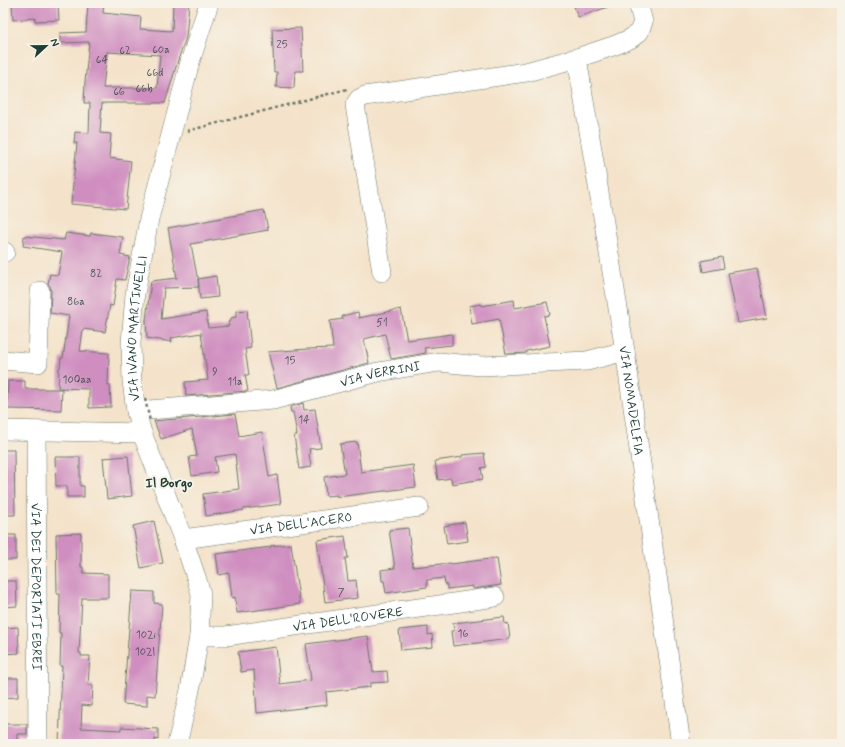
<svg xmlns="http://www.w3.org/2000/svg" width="845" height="747" font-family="Mynerve,sans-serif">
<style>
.building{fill:#cf8dc0;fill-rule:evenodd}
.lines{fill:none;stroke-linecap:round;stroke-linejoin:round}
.minor-casing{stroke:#6a7768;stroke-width:20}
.path{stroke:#6a7768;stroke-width:2.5;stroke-dasharray:3 3;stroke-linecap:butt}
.minor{stroke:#fff;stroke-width:19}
.path-bridge{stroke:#6a7768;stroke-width:2.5;stroke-dasharray:3 3;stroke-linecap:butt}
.labels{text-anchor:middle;stroke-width:4;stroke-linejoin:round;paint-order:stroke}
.number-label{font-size:11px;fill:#4b5157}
.street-label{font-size:13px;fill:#1f3d34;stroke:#f7f3e8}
.neighbourhood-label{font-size:14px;font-weight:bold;fill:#1f3d34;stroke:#f7f3e8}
</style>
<rect width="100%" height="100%" fill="#f7f3e8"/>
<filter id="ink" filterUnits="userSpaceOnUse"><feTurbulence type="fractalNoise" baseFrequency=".025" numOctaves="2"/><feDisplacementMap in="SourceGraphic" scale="8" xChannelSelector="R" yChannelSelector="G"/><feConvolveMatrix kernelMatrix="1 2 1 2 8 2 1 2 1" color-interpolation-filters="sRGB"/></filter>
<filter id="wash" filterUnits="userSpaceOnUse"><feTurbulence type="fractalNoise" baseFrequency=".012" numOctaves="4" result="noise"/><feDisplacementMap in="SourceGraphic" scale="16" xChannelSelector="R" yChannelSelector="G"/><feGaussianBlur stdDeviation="0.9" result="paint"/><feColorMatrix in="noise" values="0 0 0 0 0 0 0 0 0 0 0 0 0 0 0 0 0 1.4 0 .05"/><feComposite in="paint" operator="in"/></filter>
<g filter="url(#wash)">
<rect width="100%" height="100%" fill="#f4e3ca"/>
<g id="blocks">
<path class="building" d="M 12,3 L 58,3 L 59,20 L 35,21 L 35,18 L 13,20 Z
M 88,3 L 104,3 L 103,13 L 141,17 L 140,29 L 172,31 L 173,3 L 189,3 L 186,38 L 179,57 L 165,103 L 102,103 L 100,133 L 111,134 L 109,158 L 131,161 L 126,209 L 71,204 L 77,143 L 74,143 L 75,132 L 89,133 L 90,103 L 84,103 L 85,82 L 89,42 L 60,43 L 60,33 L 86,32 ZM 107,52 L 160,55 L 157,88 L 103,88 Z
M 573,3 L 614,3 L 614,5 L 578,17 Z
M 301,28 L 303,71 L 295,71 L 294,88 L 276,87 L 277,72 L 274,72 L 272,29 Z
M 264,210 L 268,230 L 191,244 L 197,276 L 198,276 L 199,287 L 164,288 L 161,319 L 206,312 L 208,328 L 229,326 L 228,322 L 231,321 L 231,318 L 236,317 L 236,311 L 247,310 L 251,348 L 245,349 L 249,375 L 245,375 L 248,391 L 186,396 L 185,382 L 208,380 L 201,333 L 171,338 L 172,342 L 147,338 L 146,320 L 151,281 L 177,278 L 168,228 Z
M 66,233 L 90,236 L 91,233 L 123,237 L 120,255 L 130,257 L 125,280 L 117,279 L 113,306 L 110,305 L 105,332 L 83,329 L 80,351 L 109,353 L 108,385 L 110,385 L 111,407 L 89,408 L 89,389 L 58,388 L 59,368 L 60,368 L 61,358 L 63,358 L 69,316 L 50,313 L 51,291 L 50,286 L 48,284 L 50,274 L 58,275 L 62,252 L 23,246 L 24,236 L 64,240 Z
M 722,257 L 724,268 L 703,272 L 701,261 Z
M 757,268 L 767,318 L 738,323 L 728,273 Z
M 216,276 L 218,297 L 200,299 L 198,279 Z
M 514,300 L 515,308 L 547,302 L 550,315 L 544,316 L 550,346 L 526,351 L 526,353 L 506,354 L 499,319 L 472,324 L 469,306 L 481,304 L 482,306 Z
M 401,309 L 407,340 L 452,334 L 452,345 L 424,348 L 426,353 L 391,359 L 385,334 L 364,339 L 369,363 L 277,388 L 268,352 L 308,349 L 333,348 L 330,321 L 343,319 L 342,316 L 358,312 L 359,318 Z
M 8,381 L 25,381 L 25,389 L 62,389 L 61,410 L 7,409 Z
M 303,403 L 304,410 L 315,409 L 321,448 L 309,449 L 310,454 L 309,454 L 311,467 L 299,469 L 294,435 L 297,435 L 293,412 L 291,412 L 290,407 Z
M 235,414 L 239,436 L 262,432 L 269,477 L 277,475 L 281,504 L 244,509 L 244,510 L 206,516 L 203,494 L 239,489 L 235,454 L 215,457 L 217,472 L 192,476 L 189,457 L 197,456 L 192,429 L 161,439 L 154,421 Z
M 357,442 L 361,472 L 413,465 L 416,487 L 337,497 L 337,495 L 326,496 L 324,477 L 345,474 L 340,444 Z
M 3,450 L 14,450 L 15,515 L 3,515 Z
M 484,453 L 486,467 L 481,468 L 483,479 L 452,484 L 451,478 L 438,480 L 435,461 L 462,457 L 462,455 Z
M 128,456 L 132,496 L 107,499 L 103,458 Z
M 55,457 L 80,457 L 80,486 L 84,486 L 84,497 L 67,497 L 67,486 L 56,486 Z
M 154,521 L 163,563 L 141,568 L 133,526 Z
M 465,522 L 468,541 L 447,544 L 444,526 Z
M 408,528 L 413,567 L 451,563 L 451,564 L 497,558 L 501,585 L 473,589 L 473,586 L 447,589 L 447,585 L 445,585 L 444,578 L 427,580 L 427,587 L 386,593 L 384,581 L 382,581 L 381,570 L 395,568 L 389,530 Z
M 81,533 L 81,567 L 83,567 L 83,573 L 108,574 L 108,598 L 82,598 L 79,653 L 81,653 L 81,656 L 90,656 L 88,685 L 93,685 L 92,706 L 82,705 L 81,728 L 121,730 L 121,727 L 158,729 L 158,740 L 155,739 L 155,744 L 59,744 L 62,666 L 60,666 L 61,633 L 59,633 L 60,594 L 57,594 L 56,534 Z
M 3,535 L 16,535 L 16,560 L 3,560 Z
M 345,536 L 348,558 L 345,558 L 348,581 L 356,580 L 358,598 L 325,602 L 317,540 Z
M 291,544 L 300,604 L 237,613 L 235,597 L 232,598 L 229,573 L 219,575 L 216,554 L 271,547 L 270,546 Z
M 3,581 L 16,581 L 17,606 L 3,607 Z
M 132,591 L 154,592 L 154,603 L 162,604 L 155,696 L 147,695 L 147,706 L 123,704 Z
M 504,617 L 505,624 L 508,623 L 510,639 L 453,646 L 451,631 L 454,631 L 453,623 Z
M 18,627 L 19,653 L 3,654 L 3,628 Z
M 428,627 L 428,635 L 432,634 L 433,647 L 401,650 L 399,630 Z
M 368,636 L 373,672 L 387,671 L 388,682 L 370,683 L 370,687 L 326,692 L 327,705 L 257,713 L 254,670 L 241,672 L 238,652 L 276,647 L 280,684 L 311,680 L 306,644 Z
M 3,678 L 18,678 L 18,697 L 3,698 Z
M 3,724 L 27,724 L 27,734 L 17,734 L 17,743 L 3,743 Z"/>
</g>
</g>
<g filter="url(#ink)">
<use href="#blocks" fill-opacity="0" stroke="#6a7768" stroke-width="1"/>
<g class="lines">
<g class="minor-casing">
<g id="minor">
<path id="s1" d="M 577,58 L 625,351 L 681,744"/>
<path d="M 3,252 L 5,252"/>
<path d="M 382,272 L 355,105 L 359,99 L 365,96 L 526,72 L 577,58 L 613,46 L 630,39 L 639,32 L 643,22 L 638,3"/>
<path d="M 3,360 L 38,363 L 40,291"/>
<path id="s2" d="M 136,411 L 273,400 L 378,372 L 439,362 L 481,366 L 587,361 L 625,351"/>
<path d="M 3,430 L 142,433"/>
<path id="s3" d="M 36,431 L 38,744"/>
<path id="s4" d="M 183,539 L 419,507"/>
<path id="s5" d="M 199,636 L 226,636 L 495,597"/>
<path id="s6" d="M 177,744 L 190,690 L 199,636 L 201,594 L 196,577 L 183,539 L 142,433 L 136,411 L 132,381 L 131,343 L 135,294 L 149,219 L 190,62 L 209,3"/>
</g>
</g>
<path class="path" d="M 187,131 L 347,89"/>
<use href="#minor" class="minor"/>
<path class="path-bridge" d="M 145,399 L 150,421"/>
</g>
</g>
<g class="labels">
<g class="number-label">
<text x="282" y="48">25</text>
<text x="161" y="53">60a</text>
<text x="125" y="54">62</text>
<text x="102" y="63">64</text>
<text x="155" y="76">66d</text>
<text x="144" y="92">66b</text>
<text x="119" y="95">66</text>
<text x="96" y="277">82</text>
<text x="76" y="305">86a</text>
<text x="382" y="326">51</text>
<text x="290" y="364">15</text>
<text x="215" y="375">9</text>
<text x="77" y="383">100aa</text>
<text x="235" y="385">11a</text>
<text x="304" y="423">14</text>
<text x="341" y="596">7</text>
<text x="463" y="637">16</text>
<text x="146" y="638">102i</text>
<text x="145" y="655">102l</text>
</g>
<g class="street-label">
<text dy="5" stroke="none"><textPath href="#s6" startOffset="430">VIA IVANO MARTINELLI</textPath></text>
<text dy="5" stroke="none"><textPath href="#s2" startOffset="248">VIA VERRINI</textPath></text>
<text dy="5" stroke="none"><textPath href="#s1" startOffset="347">VIA NOMADELFIA</textPath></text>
<text dy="5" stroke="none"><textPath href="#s4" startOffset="119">VIA DELL'ACERO</textPath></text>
<text dy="5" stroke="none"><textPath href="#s3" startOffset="156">VIA DEI DEPORTATI EBREI</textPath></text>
<text dy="5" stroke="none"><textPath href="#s5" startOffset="150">VIA DELL'ROVERE</textPath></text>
</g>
<g class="neighbourhood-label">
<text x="169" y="487">Il Borgo</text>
</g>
</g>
<rect width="845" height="747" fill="none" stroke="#f7f3e8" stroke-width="16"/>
<g transform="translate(46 46) rotate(68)" stroke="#f7f3e8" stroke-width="3" paint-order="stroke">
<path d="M0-3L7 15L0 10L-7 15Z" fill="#1f3d34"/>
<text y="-6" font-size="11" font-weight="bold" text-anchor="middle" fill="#1f3d34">N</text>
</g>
</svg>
